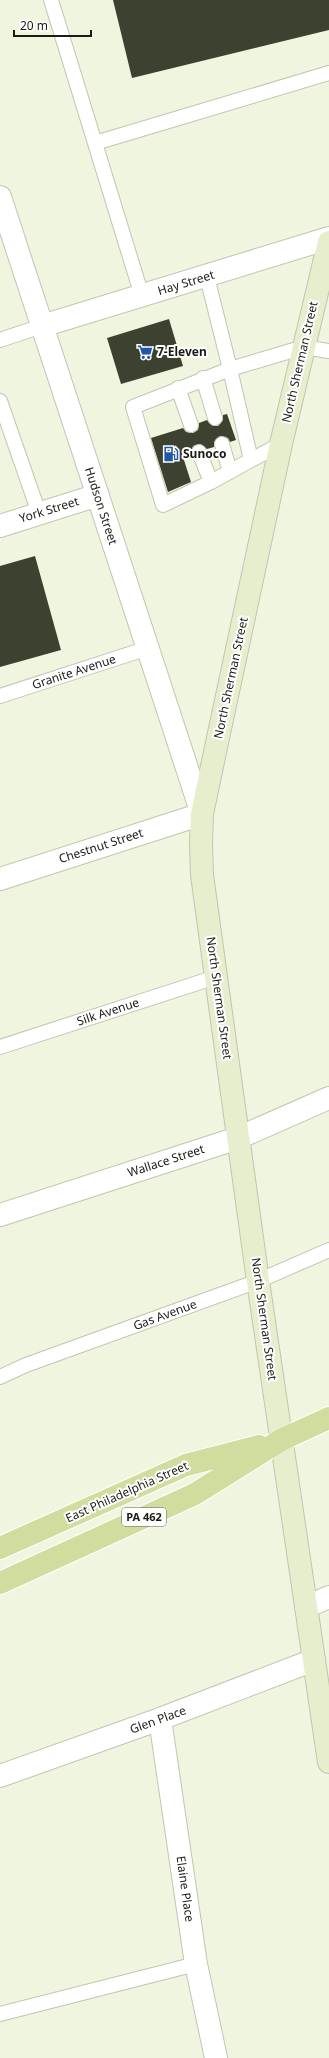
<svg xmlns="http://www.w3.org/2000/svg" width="329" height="2058" font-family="'Noto Sans',sans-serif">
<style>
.building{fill:#3d4230}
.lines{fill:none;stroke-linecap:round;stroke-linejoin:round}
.service-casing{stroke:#c0c6b0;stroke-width:16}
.minor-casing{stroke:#c0c6b0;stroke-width:24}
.secondary-casing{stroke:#c0c6b0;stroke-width:24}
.primary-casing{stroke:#fff;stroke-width:24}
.service{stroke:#fff;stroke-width:14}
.minor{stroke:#fff;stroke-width:22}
.secondary{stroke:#e7eece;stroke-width:22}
.primary{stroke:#d0dd9e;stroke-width:22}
.labels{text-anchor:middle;stroke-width:4;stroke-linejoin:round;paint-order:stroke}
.shield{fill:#fff;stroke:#5f605a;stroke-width:1}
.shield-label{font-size:11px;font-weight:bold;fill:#1a1c14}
.street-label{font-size:12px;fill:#1a1c14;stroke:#fff}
.poi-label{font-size:12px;font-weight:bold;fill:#1a1c14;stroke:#fff;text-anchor:start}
</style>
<rect width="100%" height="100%" fill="#eff5df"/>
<path class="building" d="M 113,0 L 329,0 L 329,30 L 132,78 Z
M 169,319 L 183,366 L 121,384 L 107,338 Z
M 227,414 L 236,440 L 230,442 L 228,438 L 220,436 L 214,442 L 214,447 L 207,449 L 200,444 L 193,446 L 191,455 L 183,457 L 191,482 L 168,492 L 151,438 L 183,428 L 186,432 L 193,433 L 198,430 L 199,423 L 207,420 L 213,426 L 218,426 L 223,420 L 223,415 Z
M 35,556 L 61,650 L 0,667 L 0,566 Z"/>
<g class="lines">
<g class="service-casing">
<path id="service" d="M 51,0 L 142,296
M 95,143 L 329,73
M 207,277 L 230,369 L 304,347 L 329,351
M 0,340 L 42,326
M 230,369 L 251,460 L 211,482 L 163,505 L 133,407 Z
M 203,378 L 215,418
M 178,388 L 191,425
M 0,401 L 39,513
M 222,444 L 230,472
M 199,452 L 211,482
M 251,460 L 281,444
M 0,696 L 148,648
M 0,1047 L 216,977
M 0,1377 L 26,1365 L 258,1281 L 329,1250
M 0,2014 L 196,1964"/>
</g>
<g class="minor-casing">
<path id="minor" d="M 0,197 L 202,814 L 0,879
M 42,326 L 329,238
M 0,526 L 98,495
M 0,1215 L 238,1138 L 329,1098
M 306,1607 L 329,1597
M 160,1719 L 196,1964 L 216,2058
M 0,1776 L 160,1719 L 314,1660"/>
</g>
<g class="secondary-casing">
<path id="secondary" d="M 329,242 L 281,444 L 215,752 L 202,814 L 201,843 L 202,875 L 216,977 L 258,1281 L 329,1762"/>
</g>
<g class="primary-casing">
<path id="primary" d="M 0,1548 L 186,1465 L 259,1446
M 0,1583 L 195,1494 L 281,1440 L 329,1418"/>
</g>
<use href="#service" class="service"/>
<use href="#minor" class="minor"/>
<use href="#secondary" class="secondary"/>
<use href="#primary" class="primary"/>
</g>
<defs>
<g id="supermarket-bare" transform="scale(1.2)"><path d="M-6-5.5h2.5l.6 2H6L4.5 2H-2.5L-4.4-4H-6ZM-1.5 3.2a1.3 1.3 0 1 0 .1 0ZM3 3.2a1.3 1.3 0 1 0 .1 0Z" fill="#1f57a9" stroke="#fff" stroke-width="2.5" paint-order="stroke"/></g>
<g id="fuel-bare" transform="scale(1.2)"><path d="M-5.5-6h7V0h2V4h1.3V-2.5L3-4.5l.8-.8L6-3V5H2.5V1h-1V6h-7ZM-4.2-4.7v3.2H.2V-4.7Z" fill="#1f57a9" stroke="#fff" stroke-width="2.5" paint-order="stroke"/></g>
</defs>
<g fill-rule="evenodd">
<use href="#supermarket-bare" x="145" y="352"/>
<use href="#fuel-bare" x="171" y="454"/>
</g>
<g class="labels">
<rect class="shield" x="122" y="1508" width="44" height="18" rx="3"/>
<g class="shield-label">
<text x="144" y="1521">PA 462</text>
</g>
<g class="street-label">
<text transform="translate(186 283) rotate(-17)" y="4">Hay Street</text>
<text transform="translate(300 362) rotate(-77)" y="4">North Sherman Street</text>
<text transform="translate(101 506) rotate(72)" y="4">Hudson Street</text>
<text transform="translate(49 510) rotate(-17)" y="4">York Street</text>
<text transform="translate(74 672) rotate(-18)" y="4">Granite Avenue</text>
<text transform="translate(231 678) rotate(-78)" y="4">North Sherman Street</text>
<text transform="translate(101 846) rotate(-18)" y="4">Chestnut Street</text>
<text transform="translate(219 998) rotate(82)" y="4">North Sherman Street</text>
<text transform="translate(108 1012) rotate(-18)" y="4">Silk Avenue</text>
<text transform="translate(166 1161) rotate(-18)" y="4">Wallace Street</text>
<text transform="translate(165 1315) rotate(-20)" y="4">Gas Avenue</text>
<text transform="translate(264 1319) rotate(82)" y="4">North Sherman Street</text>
<text transform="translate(127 1492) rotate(-24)" y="4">East Philadelphia Street</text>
<text transform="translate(158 1720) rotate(-20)" y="4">Glen Place</text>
<text transform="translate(185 1889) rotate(82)" y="4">Elaine Place</text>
</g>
<g class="poi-label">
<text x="157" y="356">7-Eleven</text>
<text x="183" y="458">Sunoco</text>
</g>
</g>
<path d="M14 30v6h77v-6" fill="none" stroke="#1a1c14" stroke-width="2"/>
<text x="20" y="30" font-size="12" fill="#1a1c14" stroke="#ffffff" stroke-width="3" paint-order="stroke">20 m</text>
</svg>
